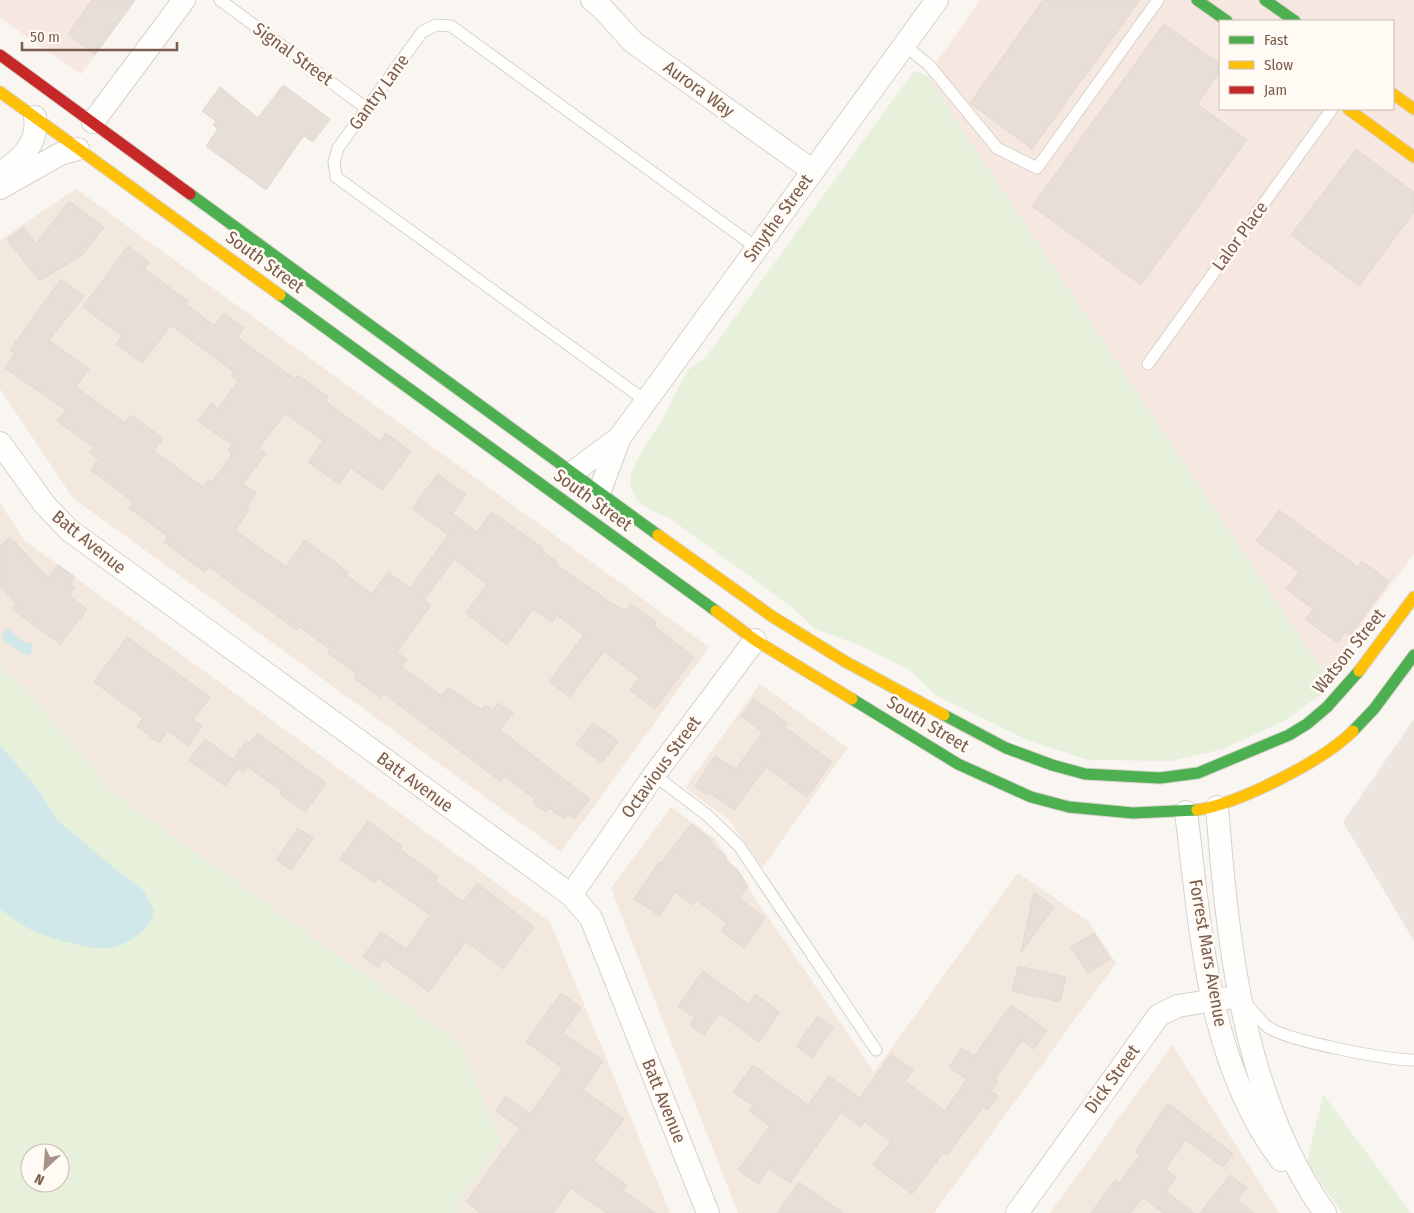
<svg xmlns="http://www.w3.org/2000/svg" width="1414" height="1213" font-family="'Fira Sans Condensed',sans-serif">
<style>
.residential{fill:#f2e8de}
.commercial{fill:#f6e8e1;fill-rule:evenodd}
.industrial{fill:#ede5e0}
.green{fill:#e7f0db;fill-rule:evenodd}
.water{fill:#d0e8ea}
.building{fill:#e6ded7;stroke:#e2d8d2}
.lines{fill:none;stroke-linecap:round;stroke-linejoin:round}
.lane-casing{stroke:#d7d1cb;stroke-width:13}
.street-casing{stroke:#d7d1cb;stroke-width:24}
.fast-casing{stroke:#d9d2cb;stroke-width:13}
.slow-casing{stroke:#d9d2cb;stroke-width:13}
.jam-casing{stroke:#d9d2cb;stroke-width:13}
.lane{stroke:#fefefd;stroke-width:11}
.street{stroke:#fefefd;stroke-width:22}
.fast{stroke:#4caf50;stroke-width:11}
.slow{stroke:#ffc107;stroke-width:11}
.jam{stroke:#c62828;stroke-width:11}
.labels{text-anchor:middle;stroke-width:5;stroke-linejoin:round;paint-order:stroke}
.street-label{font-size:18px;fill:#7a5c4d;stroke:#fffaf3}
</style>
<rect width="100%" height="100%" fill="#f9f5f0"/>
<path class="residential" d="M 76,189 L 709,647 L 561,852 L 73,498 L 0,389 L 0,240 Z
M 0,503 L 25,541 L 550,922 L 670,1213 L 459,1213 L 455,1204 L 501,1140 L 459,1043 L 112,792 L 28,692 L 0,665 Z
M 760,684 L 848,748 L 762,868 L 730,821 L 685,788 Z
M 671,807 L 714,838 L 874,1072 L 1018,873 L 1088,921 L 1116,963 L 934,1213 L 738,1213 L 611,888 Z
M 1172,1045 L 1279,1213 L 1050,1213 Z"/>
<path class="commercial" d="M 0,0 L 135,0 L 81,74 L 0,18 Z
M 980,0 L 1414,0 L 1414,554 L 1325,674 L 927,76 ZM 1220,21 L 1393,21 L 1393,109 L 1220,109 Z"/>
<path class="industrial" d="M 1414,719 L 1414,941 L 1343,822 Z"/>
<path class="green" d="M 914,71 L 927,76 L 1333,686 L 1284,721 L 1223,749 L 1172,761 L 1088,760 L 1030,741 L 937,696 L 908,669 L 859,645 L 815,629 L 792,607 L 668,517 C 603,496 637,460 661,422 C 671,406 677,387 688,371 C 692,365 701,361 706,357 Z
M 0,665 L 28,692 L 112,792 L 459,1043 L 501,1140 L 456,1204 L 459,1213 L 0,1213 ZM 30,1153 L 60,1153 L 60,1183 L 30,1183 Z
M 1323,1094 L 1411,1213 L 1342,1213 L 1307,1162 Z"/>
<path class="water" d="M 8,629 L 22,641 L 32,644 L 33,649 L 30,655 L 26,655 L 3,640 L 3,632 Z
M 0,745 L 37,788 L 57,820 L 121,874 L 143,890 L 154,910 C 150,934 119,951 95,948 C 76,945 53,939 36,932 C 23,927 11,916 0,909 Z"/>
<path class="building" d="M 92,0 L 135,0 L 95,55 L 68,34 Z
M 1043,0 L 1140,0 L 1032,149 L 970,103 Z
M 1164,24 L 1220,64 L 1220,72 L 1197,104 L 1247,140 L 1141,285 L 1032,206 Z
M 283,85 L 330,119 L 313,142 L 304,136 L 302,138 L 266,190 L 206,146 L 218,129 L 213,125 L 216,121 L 202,111 L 220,87 L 258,118 Z
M 1356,149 L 1414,192 L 1414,212 L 1359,286 L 1291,235 Z
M 69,201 L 104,227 L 83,254 L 40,281 L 7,240 L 23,227 L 36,244 Z
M 128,246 L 149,262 L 144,269 L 188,301 L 186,304 L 214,326 L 224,313 L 244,328 L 237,337 L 295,379 L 298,375 L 328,397 L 325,401 L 380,441 L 386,433 L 411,452 L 382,490 L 351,468 L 339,484 L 308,462 L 323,441 L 285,413 L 259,448 L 266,453 L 243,484 L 256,493 L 246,508 L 249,510 L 235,530 L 286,567 L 305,540 L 348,572 L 346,575 L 372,594 L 388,572 L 410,588 L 448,535 L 412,508 L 438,474 L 466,495 L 452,513 L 477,532 L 492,512 L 543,548 L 542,551 L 557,562 L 556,564 L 611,603 L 625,611 L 631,604 L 656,622 L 654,626 L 694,657 L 655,709 L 630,690 L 639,678 L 604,651 L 570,697 L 549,682 L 584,635 L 557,615 L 552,622 L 533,609 L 507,645 L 466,613 L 487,584 L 454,559 L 424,600 L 431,605 L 397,652 L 407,660 L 402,667 L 442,696 L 448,687 L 482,710 L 485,705 L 493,710 L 498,703 L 513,713 L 500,730 L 590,799 L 574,819 L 568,814 L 564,819 L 549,808 L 546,812 L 533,803 L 535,799 L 504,776 L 500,781 L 383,693 L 380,697 L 354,678 L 357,674 L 327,652 L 330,649 L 300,627 L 297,630 L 209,567 L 205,572 L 164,542 L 168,536 L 129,508 L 133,502 L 91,470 L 99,459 L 90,453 L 94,447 L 57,421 L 66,410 L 5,368 L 15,353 L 10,350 L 61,279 L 84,296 L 49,340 L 89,369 L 76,387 L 125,423 L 131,415 L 163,438 L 154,451 L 203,487 L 209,480 L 212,482 L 232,455 L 228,451 L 232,445 L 198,421 L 211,403 L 218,409 L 238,381 L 231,376 L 234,372 L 171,325 L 142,363 L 116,344 L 122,336 L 83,307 Z
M 1279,510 L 1358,567 L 1362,561 L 1389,581 L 1350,636 L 1345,632 L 1338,643 L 1305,619 L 1313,609 L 1286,589 L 1299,572 L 1256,541 Z
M 10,537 L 48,578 L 58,565 L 75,577 L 70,584 L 75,588 L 69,596 L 87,609 L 60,644 L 12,609 L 16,604 L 0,586 L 0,546 Z
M 127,637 L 210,697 L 193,720 L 202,726 L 188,746 L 168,731 L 159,743 L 137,726 L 143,718 L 94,682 Z
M 754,699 L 788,724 L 785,727 L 832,762 L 807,797 L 766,767 L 734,810 L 710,793 L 708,795 L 695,786 L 715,756 L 736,769 L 763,732 L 741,716 Z
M 593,723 L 618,741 L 602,763 L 576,744 Z
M 257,733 L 326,783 L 305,812 L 280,794 L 282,791 L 248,767 L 244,772 L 238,768 L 225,786 L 189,760 L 205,739 L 233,760 L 246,741 L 250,743 Z
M 368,821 L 402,846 L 400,849 L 438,877 L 435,881 L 463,902 L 477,883 L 534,927 L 503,969 L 466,941 L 429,992 L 384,959 L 378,967 L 363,957 L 381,932 L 406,949 L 430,915 L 378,878 L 375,883 L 340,859 Z
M 691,824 L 712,840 L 709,843 L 727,857 L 724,860 L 737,869 L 748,886 L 739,898 L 765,918 L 744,948 L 721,931 L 727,923 L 696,900 L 692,905 L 675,892 L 660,916 L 634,899 L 659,862 L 661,863 Z
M 298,828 L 313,838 L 291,870 L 276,860 Z
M 1034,892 L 1054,907 L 1021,952 Z
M 1094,933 L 1110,959 L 1088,973 L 1071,947 Z
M 1018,966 L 1066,977 L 1060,1002 L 1012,991 Z
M 703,971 L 748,1004 L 755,994 L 780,1012 L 759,1042 L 719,1013 L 704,1035 L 690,1025 L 695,1018 L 678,1006 Z
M 561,993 L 581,1008 L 563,1033 L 603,1061 L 583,1090 L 624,1119 L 593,1161 L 627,1185 L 623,1190 L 655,1213 L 607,1213 L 571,1188 L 553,1213 L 481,1213 L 466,1202 L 520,1128 L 496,1111 L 506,1096 L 530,1114 L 563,1068 L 526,1042 Z
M 1011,1005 L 1047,1030 L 1034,1049 L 1022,1040 L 995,1079 L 998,1081 L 991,1091 L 998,1096 L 988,1110 L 983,1107 L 947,1155 L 943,1153 L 912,1194 L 873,1165 L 891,1142 L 864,1121 L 860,1127 L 841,1112 L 790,1183 L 769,1168 L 758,1184 L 738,1170 L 770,1126 L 749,1111 L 753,1106 L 733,1092 L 753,1065 L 808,1105 L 829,1076 L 860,1098 L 891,1054 L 913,1070 L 905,1081 L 945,1111 L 967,1079 L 949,1067 L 962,1048 L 974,1056 Z
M 818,1016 L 833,1028 L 812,1058 L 796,1046 Z
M 1168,1103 L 1233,1154 L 1223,1167 L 1186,1140 L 1165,1169 L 1176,1177 L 1166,1191 L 1194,1213 L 1163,1213 L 1143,1197 L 1130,1213 L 1091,1213 L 1115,1180 L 1119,1183 L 1140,1155 L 1135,1152 Z
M 1230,1175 L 1247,1188 L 1237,1200 L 1254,1213 L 1200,1213 Z
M 799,1182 L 843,1213 L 777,1213 Z"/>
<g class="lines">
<g class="lane-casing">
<path id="lane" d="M 220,0 L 366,108
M 904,45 L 929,65 L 997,148 L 1037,168 L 1158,0
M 1148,364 L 1332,109
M 646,401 L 336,177 L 334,162 L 338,148 L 422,32 L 436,25 L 451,26 L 757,248
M 654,775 L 707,815 L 739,846 L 876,1050
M 1245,1002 C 1252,1010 1260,1021 1268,1027 C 1287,1041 1388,1060 1414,1060"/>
</g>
<g class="street-casing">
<path id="street" d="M 592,0 L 601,7 L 633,42 L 813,171
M 93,122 L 184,0
M 0,174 C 20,159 39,145 35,117
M 0,188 L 60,154 L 78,149
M 0,443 L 45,505 L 69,530 L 571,895 L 591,918 L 708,1213
M 572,473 L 620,437
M 599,493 L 620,437 L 937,0
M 1217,807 C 1228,945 1243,1097 1325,1213
M 1186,812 C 1201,929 1207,1062 1281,1160
M 571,895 L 654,775 L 755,640
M 1017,1213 L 1159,1015 L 1178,1006 L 1227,998"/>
</g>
<g class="fast-casing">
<path id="fast" d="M 1197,0 L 1227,21
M 1265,0 L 1295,21
M 190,194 L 658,535
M 280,295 L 716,611
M 852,699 L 958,764 L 1031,797 L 1069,807 L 1133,813 L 1197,810
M 944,715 L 1006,748 L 1052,765 L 1085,774 L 1160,778 L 1198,773 L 1289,735 L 1307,724 L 1327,707 L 1359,671
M 1353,731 L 1374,709 L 1414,655"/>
</g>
<g class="slow-casing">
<path id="slow" d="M 0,92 L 280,295
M 1393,94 L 1414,109
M 1348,109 L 1414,157
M 658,535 L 773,617 L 846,662 L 944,715
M 716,611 L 755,640 L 852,699
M 1359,671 L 1414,597
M 1197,810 C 1240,803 1323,761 1353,731"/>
</g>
<g class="jam-casing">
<path id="jam" d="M 0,55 L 190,194"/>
</g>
<use href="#lane" class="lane"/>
<use href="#street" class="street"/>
<use href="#fast" class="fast"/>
<use href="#slow" class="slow"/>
<use href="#jam" class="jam"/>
</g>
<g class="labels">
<g class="street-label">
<text transform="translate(293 54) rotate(36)" y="6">Signal Street</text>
<text transform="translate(699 89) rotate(36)" y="6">Aurora Way</text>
<text transform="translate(379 92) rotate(-54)" y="6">Gantry Lane</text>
<text transform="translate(778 218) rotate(-54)" y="6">Smythe Street</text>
<text transform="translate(1240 236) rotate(-54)" y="6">Lalor Place</text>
<text transform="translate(265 262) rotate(36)" y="6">South Street</text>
<text transform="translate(593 500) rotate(36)" y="6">South Street</text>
<text transform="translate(89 542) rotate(39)" y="6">Batt Avenue</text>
<text transform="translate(1349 651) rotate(-51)" y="6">Watson Street</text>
<text transform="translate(928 724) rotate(31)" y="6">South Street</text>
<text transform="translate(661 767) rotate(-54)" y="6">Octavious Street</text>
<text transform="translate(415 782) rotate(36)" y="6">Batt Avenue</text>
<text transform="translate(1208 953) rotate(80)" y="6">Forrest Mars Avenue</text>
<text transform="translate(1112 1079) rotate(-54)" y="6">Dick Street</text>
<text transform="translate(664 1101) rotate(68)" y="6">Batt Avenue</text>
</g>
</g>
<rect x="1219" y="20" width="175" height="90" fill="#fffaf3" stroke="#cabbb1"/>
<rect x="1229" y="36" width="25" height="8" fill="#4caf50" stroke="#cabbb1"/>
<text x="1264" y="45" font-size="15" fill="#7a5c4d">Fast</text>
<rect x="1229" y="61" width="25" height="8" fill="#ffc107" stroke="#cabbb1"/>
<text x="1264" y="70" font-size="15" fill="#7a5c4d">Slow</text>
<rect x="1229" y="86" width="25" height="8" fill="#c62828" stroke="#cabbb1"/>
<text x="1264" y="95" font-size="15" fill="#7a5c4d">Jam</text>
<g transform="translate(45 1168) rotate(206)"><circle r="24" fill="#fffaf3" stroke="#cabbb1"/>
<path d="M0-4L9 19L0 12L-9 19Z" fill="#a69286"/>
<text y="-8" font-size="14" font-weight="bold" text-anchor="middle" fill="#7a5c4d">N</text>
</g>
<path d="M22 42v8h155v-8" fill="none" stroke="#7a5c4d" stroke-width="2.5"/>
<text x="30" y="42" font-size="15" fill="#7a5c4d" stroke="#fffaf3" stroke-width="4" paint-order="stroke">50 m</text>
</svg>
